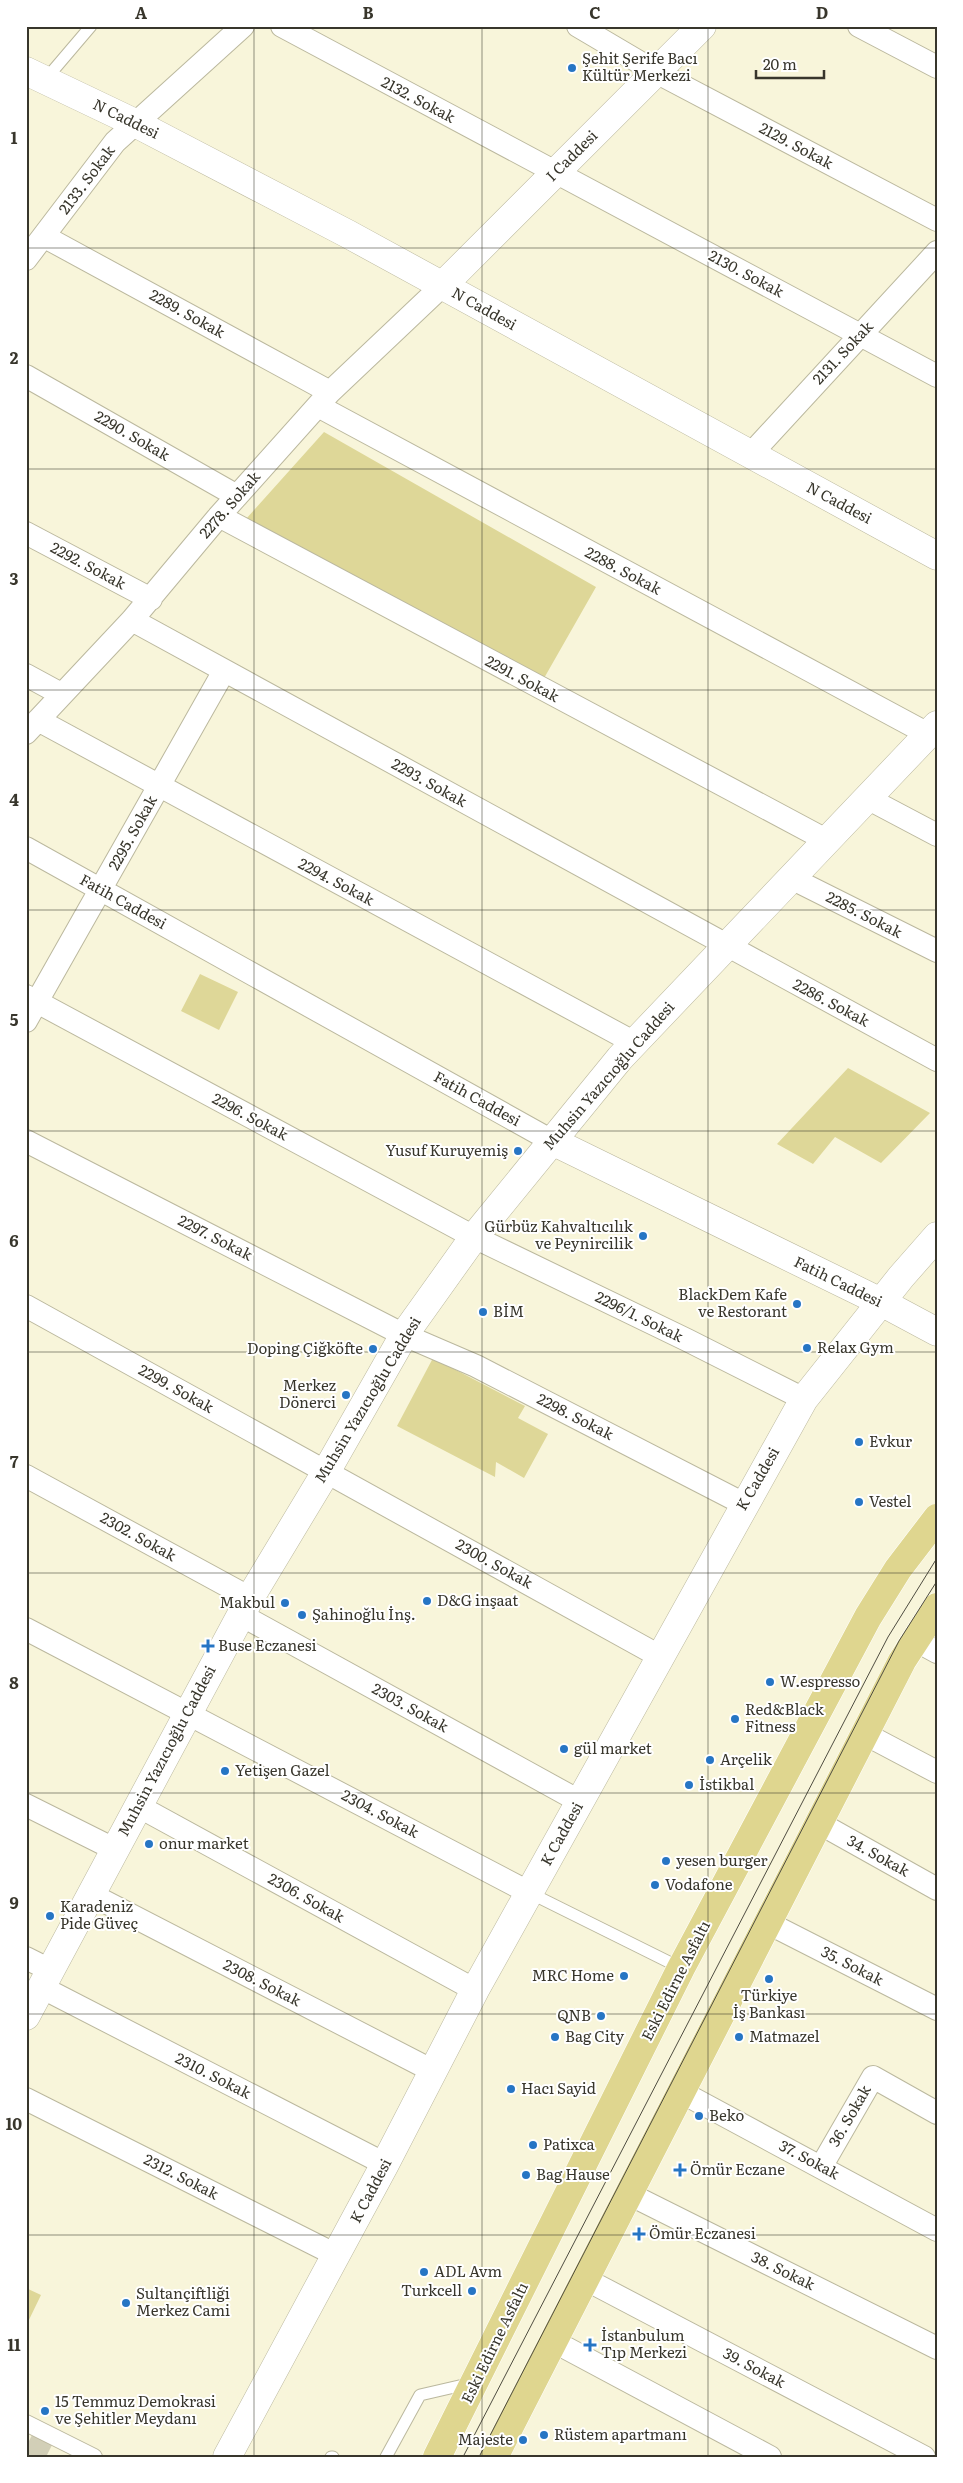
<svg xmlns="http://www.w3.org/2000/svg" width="963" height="2483" font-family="Literata,serif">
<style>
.green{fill:#ded798}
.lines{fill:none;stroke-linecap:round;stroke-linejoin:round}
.primary-tunnel{stroke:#d2cfb7;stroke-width:28;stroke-dasharray:28 14;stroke-linecap:butt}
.service-casing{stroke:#bbb89e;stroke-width:13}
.pedestrian-casing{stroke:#bbb89e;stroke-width:18}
.minor-casing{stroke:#bbb89e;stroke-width:24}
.tertiary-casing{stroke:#bbb89e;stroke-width:29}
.secondary-casing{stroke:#bbb89e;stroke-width:29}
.primary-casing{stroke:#fff;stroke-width:29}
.service{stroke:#fff;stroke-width:11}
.pedestrian{stroke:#fff;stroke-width:16}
.minor{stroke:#fff;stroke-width:22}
.tertiary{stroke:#fff;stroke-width:28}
.secondary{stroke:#fff;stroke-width:28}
.primary{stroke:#dfd68f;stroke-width:28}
.tram{stroke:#4f4d41;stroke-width:1}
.grid{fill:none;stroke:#38362c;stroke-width:1;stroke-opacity:0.55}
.poi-dot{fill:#2675c4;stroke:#fff;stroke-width:2}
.labels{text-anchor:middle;stroke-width:4;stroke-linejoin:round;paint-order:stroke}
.poi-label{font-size:15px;fill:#38362c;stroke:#fff;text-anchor:start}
.street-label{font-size:15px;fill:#38362c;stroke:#fff}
.neatline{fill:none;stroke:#38362c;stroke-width:2}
.grid-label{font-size:16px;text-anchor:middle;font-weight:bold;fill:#38362c}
</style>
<rect width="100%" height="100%" fill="#f8f5da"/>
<path class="green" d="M 324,432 L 596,587 L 543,680 L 246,519 Z
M 200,974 L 238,992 L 219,1030 L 181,1011 Z
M 848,1068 L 930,1113 L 881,1163 L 835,1137 L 813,1164 L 777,1144 Z
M 433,1358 L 525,1406 L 518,1418 L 548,1434 L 524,1478 L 496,1462 L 495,1477 L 397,1426 Z
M 26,2288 L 41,2295 L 26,2326 Z"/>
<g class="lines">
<path class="primary-tunnel" d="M 26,2447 L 46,2457"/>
<g class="service-casing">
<path id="service" d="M 45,80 L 91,26
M 530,1893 L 681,1968
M 331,2457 L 333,2457
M 386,2457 L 420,2395 L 472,2383"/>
</g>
<g class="pedestrian-casing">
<path id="pedestrian" d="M 26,2423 L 94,2457"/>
</g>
<g class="minor-casing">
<path id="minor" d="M 282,26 L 937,376
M 578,26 L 656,72 L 937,220
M 859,26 L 937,67
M 45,237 L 330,392
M 26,259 L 115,142 L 243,26
M 26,376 L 237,496
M 318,406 L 928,734
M 750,455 L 937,252
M 219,516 L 826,840
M 26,533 L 151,599
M 132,620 L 937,1060
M 26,675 L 61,694
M 38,720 L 635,1043
M 26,733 L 132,620 L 219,516 L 330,392 L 442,286
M 867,798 L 937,835
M 26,848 L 552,1141
M 791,878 L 937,951
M 26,996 L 474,1237 L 687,1340 L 804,1399
M 26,1021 L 224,671
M 26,1141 L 404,1335 L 476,1366 L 744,1504
M 26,1306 L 661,1657
M 26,1476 L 250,1598
M 241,1615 L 579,1801
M 26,1629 L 530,1893
M 915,1640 L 937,1652
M 865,1734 L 937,1772
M 26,1805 L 114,1849
M 138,1806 L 475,1990
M 819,1823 L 937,1889
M 90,1894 L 433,2071
M 768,1923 L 937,2009
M 26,1958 L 50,1970
M 41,1987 L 385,2164
M 681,2092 L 937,2230
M 26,2099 L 336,2255
M 821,2167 L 873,2077 L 937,2113
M 629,2194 L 937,2348
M 585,2279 L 924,2457
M 553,2341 L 770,2457"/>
</g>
<g class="tertiary-casing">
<path id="tertiary" d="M 26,71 L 135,123 L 348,234 L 937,556
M 442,286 L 702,26
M 227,2457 L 385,2164 L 475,1990 L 804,1399 L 901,1277 L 937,1236"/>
</g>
<g class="secondary-casing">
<path id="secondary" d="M 552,1141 L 881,1302 L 937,1332
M 26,2016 L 250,1598 L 326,1472 L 404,1335 L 474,1237 L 620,1058 L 937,725"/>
</g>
<g class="primary-casing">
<path id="primary" d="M 437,2457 L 681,1968 L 868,1617 L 898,1569 L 937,1518
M 494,2457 L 902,1661 L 937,1607"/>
</g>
<use href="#service" class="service"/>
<use href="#pedestrian" class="pedestrian"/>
<use href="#minor" class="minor"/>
<use href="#tertiary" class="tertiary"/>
<use href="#secondary" class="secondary"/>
<use href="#primary" class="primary"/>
<path class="tram" d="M 463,2457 L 888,1637 L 937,1558
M 479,2457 L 899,1641 L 937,1581"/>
</g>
<path class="grid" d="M 254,26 L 254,2457M 482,26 L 482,2457M 708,26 L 708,2457M 26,248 L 937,248M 26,469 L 937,469M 26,690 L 937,690M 26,910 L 937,910M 26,1131 L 937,1131M 26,1352 L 937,1352M 26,1573 L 937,1573M 26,1793 L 937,1793M 26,2014 L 937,2014M 26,2235 L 937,2235"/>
<g class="poi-dot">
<circle cx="572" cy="68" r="5"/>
<circle cx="518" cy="1151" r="5"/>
<circle cx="643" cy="1236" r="5"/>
<circle cx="797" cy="1304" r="5"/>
<circle cx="483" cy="1312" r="5"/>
<circle cx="807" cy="1348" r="5"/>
<circle cx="373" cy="1349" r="5"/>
<circle cx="346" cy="1395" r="5"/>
<circle cx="859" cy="1442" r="5"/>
<circle cx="859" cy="1502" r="5"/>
<circle cx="427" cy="1601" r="5"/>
<circle cx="285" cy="1603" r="5"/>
<circle cx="302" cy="1615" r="5"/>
<path d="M205.5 1638.5h5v5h5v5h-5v5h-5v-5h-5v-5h5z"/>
<circle cx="770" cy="1682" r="5"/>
<circle cx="735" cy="1719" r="5"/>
<circle cx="564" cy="1749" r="5"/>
<circle cx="710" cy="1760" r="5"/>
<circle cx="225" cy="1771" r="5"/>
<circle cx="689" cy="1785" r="5"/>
<circle cx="149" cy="1844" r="5"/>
<circle cx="666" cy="1861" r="5"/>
<circle cx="655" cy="1885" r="5"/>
<circle cx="50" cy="1916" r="5"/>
<circle cx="624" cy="1976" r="5"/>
<circle cx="769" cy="1979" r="5"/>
<circle cx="601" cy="2016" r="5"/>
<circle cx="555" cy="2037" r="5"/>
<circle cx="739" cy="2037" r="5"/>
<circle cx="511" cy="2089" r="5"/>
<circle cx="699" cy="2116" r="5"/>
<circle cx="533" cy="2145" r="5"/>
<path d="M677.5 2162.5h5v5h5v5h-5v5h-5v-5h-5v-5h5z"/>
<circle cx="526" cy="2175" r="5"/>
<path d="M636.5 2226.5h5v5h5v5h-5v5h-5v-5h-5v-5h5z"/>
<circle cx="424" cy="2272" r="5"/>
<circle cx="472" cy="2291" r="5"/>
<circle cx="126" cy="2303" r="5"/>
<path d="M587.5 2337.5h5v5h5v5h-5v5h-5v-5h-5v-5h5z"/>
<circle cx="45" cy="2411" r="5"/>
<circle cx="544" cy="2435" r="5"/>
<circle cx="523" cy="2440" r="5"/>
</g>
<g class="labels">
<g class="poi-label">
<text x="582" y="64">Şehit Şerife Bacı<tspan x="582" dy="17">Kültür Merkezi</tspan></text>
<text x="508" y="1156" text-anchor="end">Yusuf Kuruyemiş</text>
<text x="633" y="1232" text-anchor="end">Gürbüz Kahvaltıcılık<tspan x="633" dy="17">ve Peynircilik</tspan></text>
<text x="787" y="1300" text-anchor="end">BlackDem Kafe<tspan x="787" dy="17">ve Restorant</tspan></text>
<text x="493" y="1317">BİM</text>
<text x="817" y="1353">Relax Gym</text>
<text x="363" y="1354" text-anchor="end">Doping Çiğköfte</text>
<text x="336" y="1391" text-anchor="end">Merkez<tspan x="336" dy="17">Dönerci</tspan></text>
<text x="869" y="1447">Evkur</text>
<text x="869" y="1507">Vestel</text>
<text x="437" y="1606">D&amp;G inşaat</text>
<text x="275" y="1608" text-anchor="end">Makbul</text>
<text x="312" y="1620">Şahinoğlu İnş.</text>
<text x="218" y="1651">Buse Eczanesi</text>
<text x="780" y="1687">W.espresso</text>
<text x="745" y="1715">Red&amp;Black<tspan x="745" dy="17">Fitness</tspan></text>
<text x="574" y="1754">gül market</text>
<text x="720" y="1765">Arçelik</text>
<text x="235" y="1776">Yetişen Gazel</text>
<text x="699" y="1790">İstikbal</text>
<text x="159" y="1849">onur market</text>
<text x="676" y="1866">yesen burger</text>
<text x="665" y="1890">Vodafone</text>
<text x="60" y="1912">Karadeniz<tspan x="60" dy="17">Pide Güveç</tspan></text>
<text x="614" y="1981" text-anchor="end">MRC Home</text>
<text x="769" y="2001" text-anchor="middle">Türkiye<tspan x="769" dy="17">İş Bankası</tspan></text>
<text x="591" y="2021" text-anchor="end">QNB</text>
<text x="565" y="2042">Bag City</text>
<text x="749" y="2042">Matmazel</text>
<text x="521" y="2094">Hacı Sayid</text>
<text x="709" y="2121">Beko</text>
<text x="543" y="2150">Patixca</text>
<text x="690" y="2175">Ömür Eczane</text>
<text x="536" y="2180">Bag Hause</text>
<text x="649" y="2239">Ömür Eczanesi</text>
<text x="434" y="2277">ADL Avm</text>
<text x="462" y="2296" text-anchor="end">Turkcell</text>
<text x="136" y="2299">Sultançiftliği<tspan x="136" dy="17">Merkez Cami</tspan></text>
<text x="601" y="2341">İstanbulum<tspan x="601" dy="17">Tıp Merkezi</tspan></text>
<text x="55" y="2407">15 Temmuz Demokrasi<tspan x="55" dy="17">ve Şehitler Meydanı</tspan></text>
<text x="554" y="2440">Rüstem apartmanı</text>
<text x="513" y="2445" text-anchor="end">Majeste</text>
</g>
<g class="street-label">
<text transform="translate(418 100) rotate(28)" y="5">2132. Sokak</text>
<text transform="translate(126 119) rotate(26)" y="5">N Caddesi</text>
<text transform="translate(796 146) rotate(28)" y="5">2129. Sokak</text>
<text transform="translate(572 156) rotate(-45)" y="5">I Caddesi</text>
<text transform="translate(87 180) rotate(-53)" y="5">2133. Sokak</text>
<text transform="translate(746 274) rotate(28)" y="5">2130. Sokak</text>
<text transform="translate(484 309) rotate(29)" y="5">N Caddesi</text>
<text transform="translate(187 314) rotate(29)" y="5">2289. Sokak</text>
<text transform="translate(843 353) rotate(-47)" y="5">2131. Sokak</text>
<text transform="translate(132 436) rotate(30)" y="5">2290. Sokak</text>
<text transform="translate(839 503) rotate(28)" y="5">N Caddesi</text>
<text transform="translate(230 505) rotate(-49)" y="5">2278. Sokak</text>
<text transform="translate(88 566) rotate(28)" y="5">2292. Sokak</text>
<text transform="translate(623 571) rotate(28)" y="5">2288. Sokak</text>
<text transform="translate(522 679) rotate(28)" y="5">2291. Sokak</text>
<text transform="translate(429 783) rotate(29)" y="5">2293. Sokak</text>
<text transform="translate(133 833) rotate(-61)" y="5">2295. Sokak</text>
<text transform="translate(336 882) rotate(28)" y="5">2294. Sokak</text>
<text transform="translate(123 902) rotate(29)" y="5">Fatih Caddesi</text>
<text transform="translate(864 915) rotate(27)" y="5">2285. Sokak</text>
<text transform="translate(831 1003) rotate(28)" y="5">2286. Sokak</text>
<text transform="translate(609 1076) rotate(-49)" y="5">Muhsin Yazıcıoğlu Caddesi</text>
<text transform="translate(477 1099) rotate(29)" y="5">Fatih Caddesi</text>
<text transform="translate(250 1117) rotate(28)" y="5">2296. Sokak</text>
<text transform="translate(215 1238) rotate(27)" y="5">2297. Sokak</text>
<text transform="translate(838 1282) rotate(26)" y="5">Fatih Caddesi</text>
<text transform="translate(639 1317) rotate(26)" y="5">2296/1. Sokak</text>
<text transform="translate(176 1389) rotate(29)" y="5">2299. Sokak</text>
<text transform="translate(368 1400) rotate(-59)" y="5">Muhsin Yazıcıoğlu Caddesi</text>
<text transform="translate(575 1417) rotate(27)" y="5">2298. Sokak</text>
<text transform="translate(758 1479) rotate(-60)" y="5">K Caddesi</text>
<text transform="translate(138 1537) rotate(29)" y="5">2302. Sokak</text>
<text transform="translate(494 1564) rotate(29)" y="5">2300. Sokak</text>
<text transform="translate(410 1708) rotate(29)" y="5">2303. Sokak</text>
<text transform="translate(167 1751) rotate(-62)" y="5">Muhsin Yazıcıoğlu Caddesi</text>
<text transform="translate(380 1814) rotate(28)" y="5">2304. Sokak</text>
<text transform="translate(562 1834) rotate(-61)" y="5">K Caddesi</text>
<text transform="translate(878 1856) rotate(29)" y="5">34. Sokak</text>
<text transform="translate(306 1898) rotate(29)" y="5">2306. Sokak</text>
<text transform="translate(852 1966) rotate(27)" y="5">35. Sokak</text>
<text transform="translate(676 1981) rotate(-63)" y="5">Eski Edirne Asfaltı</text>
<text transform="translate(262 1983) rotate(27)" y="5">2308. Sokak</text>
<text transform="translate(213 2076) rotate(27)" y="5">2310. Sokak</text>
<text transform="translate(850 2116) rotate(-60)" y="5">36. Sokak</text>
<text transform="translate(809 2160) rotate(28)" y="5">37. Sokak</text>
<text transform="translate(181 2177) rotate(27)" y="5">2312. Sokak</text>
<text transform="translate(371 2191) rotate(-62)" y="5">K Caddesi</text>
<text transform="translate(783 2271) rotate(26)" y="5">38. Sokak</text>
<text transform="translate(495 2343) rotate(-64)" y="5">Eski Edirne Asfaltı</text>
<text transform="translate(754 2368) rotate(28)" y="5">39. Sokak</text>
</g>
</g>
<rect width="963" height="2483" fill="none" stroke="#ffffff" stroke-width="55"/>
<path d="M756 70v8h68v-8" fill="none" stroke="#38362c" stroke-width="2.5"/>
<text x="763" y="70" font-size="15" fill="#38362c" stroke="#ffffff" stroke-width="4" paint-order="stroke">20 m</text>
<rect x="28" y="28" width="908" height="2428" class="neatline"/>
<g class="grid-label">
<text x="141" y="19">A</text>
<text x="368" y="19">B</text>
<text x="595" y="19">C</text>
<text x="822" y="19">D</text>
<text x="14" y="144">1</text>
<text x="14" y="364">2</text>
<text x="14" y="585">3</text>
<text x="14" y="806">4</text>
<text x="14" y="1026">5</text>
<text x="14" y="1247">6</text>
<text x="14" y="1468">7</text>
<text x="14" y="1689">8</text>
<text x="14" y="1909">9</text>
<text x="14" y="2130">10</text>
<text x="14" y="2351">11</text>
</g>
</svg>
